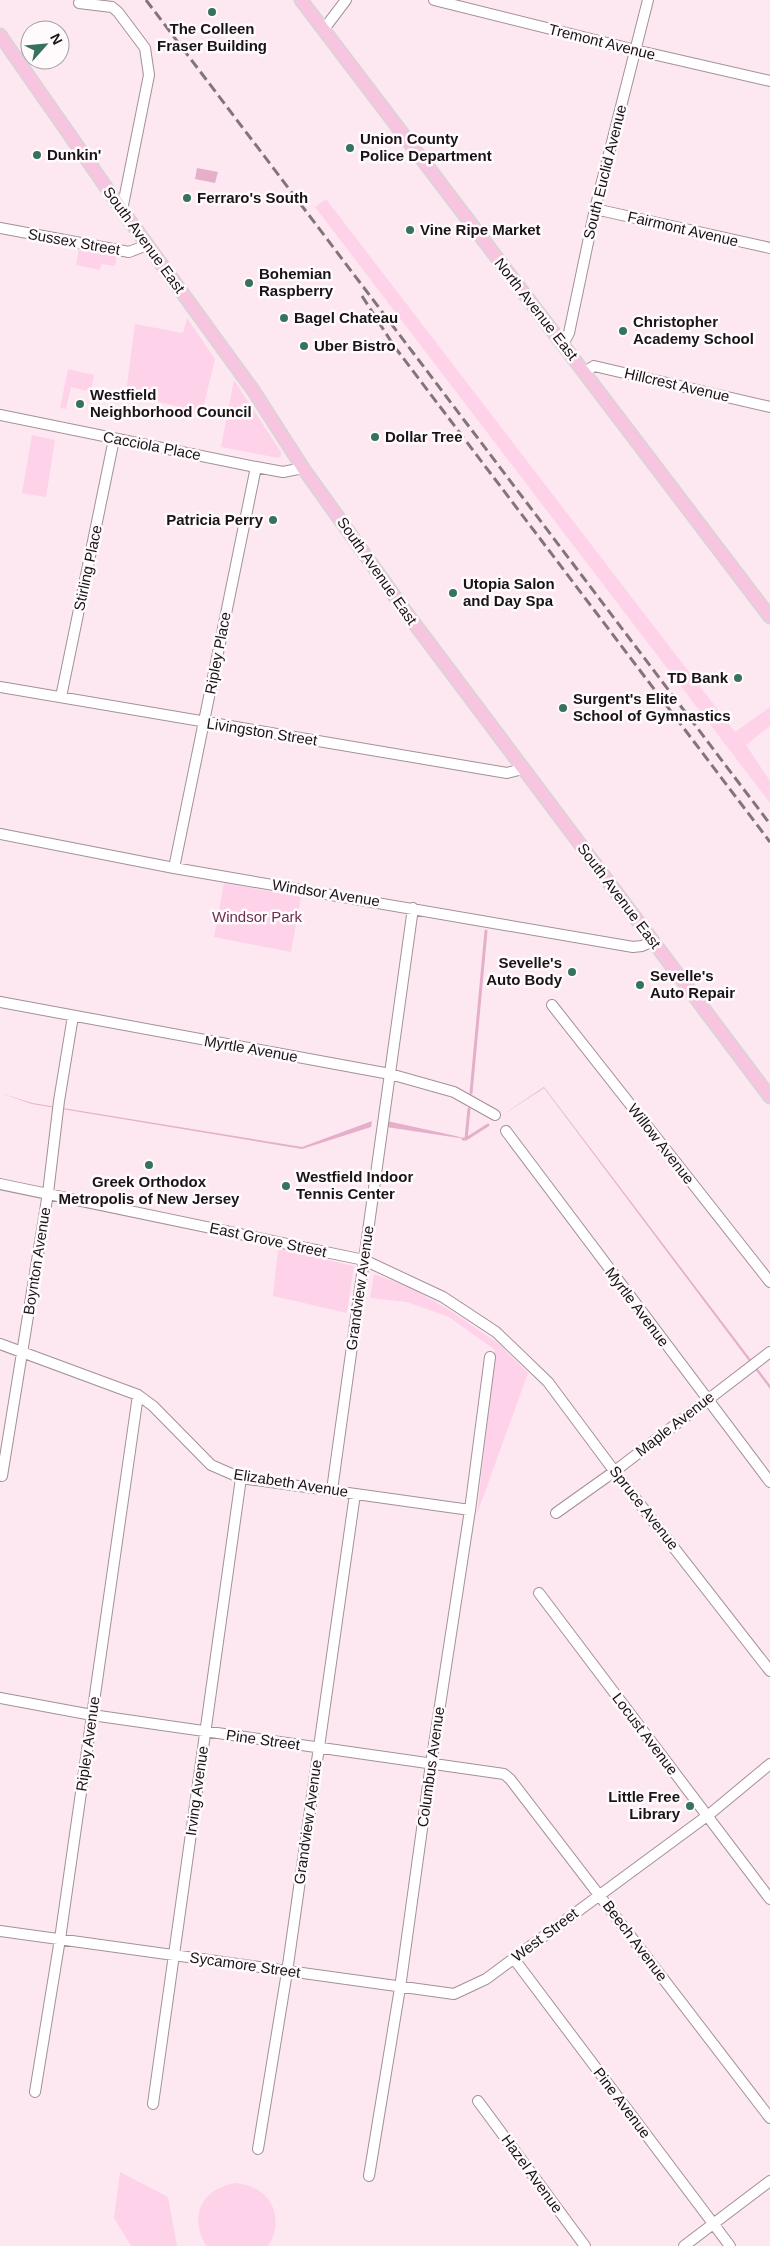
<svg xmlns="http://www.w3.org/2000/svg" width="770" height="2246" font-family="Arial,sans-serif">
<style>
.green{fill:#fed2e8}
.water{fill:#e5afca}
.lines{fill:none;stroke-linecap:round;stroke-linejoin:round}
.stream{stroke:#e5afca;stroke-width:3}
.minor-casing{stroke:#a39099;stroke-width:12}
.major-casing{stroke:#d6d5d5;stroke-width:15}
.minor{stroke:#fff;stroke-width:10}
.major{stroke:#f8c5e0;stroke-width:12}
.rail{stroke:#82747b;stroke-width:3;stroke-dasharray:10 5;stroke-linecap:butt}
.poi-dot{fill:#36725c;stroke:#fffbfd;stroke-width:2}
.labels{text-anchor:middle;stroke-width:5;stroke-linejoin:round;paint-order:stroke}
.poi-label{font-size:15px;font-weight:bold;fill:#1a1317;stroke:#fffbfd;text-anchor:start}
.street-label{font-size:15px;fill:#1a1317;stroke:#fffbfd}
.park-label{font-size:15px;fill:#6d2d51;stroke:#fffbfd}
</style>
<rect width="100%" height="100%" fill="#fde8f2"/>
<path class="green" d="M 326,199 L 735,732 L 770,707 L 770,726 L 746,745 L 770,781 L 770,803 L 315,207 Z
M 79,248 L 117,255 L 115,266 L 101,264 L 100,270 L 76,265 Z
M 187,318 L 215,359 L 202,413 L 126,393 L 135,324 L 183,333 Z
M 68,369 L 94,375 L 91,392 L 71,387 L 66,409 L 60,408 Z
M 234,380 L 281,452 L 281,456 L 278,458 L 221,447 Z
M 32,435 L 55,440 L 46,497 L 22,493 Z
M 224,883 L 301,897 L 291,952 L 214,937 Z
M 278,1249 L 354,1266 L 347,1313 L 273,1296 Z
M 374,1274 L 409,1287 L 448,1309 L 499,1344 L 528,1373 L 477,1514 L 495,1350 L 449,1317 L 407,1302 L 370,1298 Z
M 120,2172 L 168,2197 L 177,2246 L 131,2246 L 114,2218 Z
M 235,2183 C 269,2185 287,2217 268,2246 L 206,2246 C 189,2216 201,2189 235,2183 Z"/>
<path class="water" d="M 197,168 L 218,172 L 215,183 L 195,179 Z
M 544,1087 L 770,1385 L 770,1389 L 544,1088 L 501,1116 Z
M 0,1093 L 32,1103 L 302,1147 L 372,1121 L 371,1127 L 302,1149 L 32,1104 Z
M 387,1121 L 456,1136 L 466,1139 L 386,1127 Z"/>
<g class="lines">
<path class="stream" d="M 471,1093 L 486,931
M 463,1139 L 466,1139 L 488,1125
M 466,1139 L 469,1109"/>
<g class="minor-casing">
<path id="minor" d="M 434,0 L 635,50 L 770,81
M 79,3 L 112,7 L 118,12 L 145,48 L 149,75 L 122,210
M 324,29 L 346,0
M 595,209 L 770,248
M 0,228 L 129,252 L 147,245
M 563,344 L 569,333 L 595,209 L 648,0
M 585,372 L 594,366 L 770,407
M 0,415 L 256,467 L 283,472 L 303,468
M 0,687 L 507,773 L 523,769
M 61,697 L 114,439
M 0,834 L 174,868 L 633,947 L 642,946 L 653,941
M 174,868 L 256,467
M 0,1002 L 390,1074 L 454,1092 L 495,1115
M 552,1005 L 770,1282
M 506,1131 L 770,1482
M 0,1184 L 364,1260 L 443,1297 L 496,1332 L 548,1382 L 618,1476 L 770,1671
M 0,1344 L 138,1395 L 153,1406 L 211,1465 L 241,1478 L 470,1510
M 2,1476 L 48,1193 L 59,1101 L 73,1016
M 332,1490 L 413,908
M 556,1513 L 615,1471 L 770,1352
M 539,1593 L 770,1899
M 0,1698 L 92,1715 L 504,1774 L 510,1779 L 770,2118
M 0,1931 L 454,1994 L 486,1979 L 711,1813 L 770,1764
M 514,1959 L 730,2246
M 35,2092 L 60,1939 L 138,1395
M 478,2101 L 585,2246
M 153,2104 L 241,1478
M 258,2149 L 287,1972 L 355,1494
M 369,2176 L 400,1988 L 431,1764 L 470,1510 L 490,1357
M 684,2246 L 770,2181"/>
</g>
<g class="major-casing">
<path id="major" d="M 301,0 L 770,617
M 0,35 L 122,210 L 253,390 L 303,468 L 411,619 L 770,1097"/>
</g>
<use href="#minor" class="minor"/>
<use href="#major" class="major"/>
<path class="rail" d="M 146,0 L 770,824
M 362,296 L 394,346 L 770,842"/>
</g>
<g class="poi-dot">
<circle cx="212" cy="12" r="5"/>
<circle cx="350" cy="148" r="5"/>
<circle cx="37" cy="155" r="5"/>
<circle cx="187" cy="198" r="5"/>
<circle cx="410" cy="230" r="5"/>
<circle cx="249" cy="283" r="5"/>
<circle cx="284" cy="318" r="5"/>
<circle cx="623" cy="331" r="5"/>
<circle cx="304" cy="346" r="5"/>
<circle cx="80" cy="404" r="5"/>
<circle cx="375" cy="437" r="5"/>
<circle cx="273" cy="520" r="5"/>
<circle cx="453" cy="593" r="5"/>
<circle cx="738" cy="678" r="5"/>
<circle cx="563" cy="708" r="5"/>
<circle cx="572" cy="972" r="5"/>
<circle cx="640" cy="985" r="5"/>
<circle cx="149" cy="1165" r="5"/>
<circle cx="286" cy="1186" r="5"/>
<circle cx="690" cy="1806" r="5"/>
</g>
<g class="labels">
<g class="poi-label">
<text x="212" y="34" text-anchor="middle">The Colleen<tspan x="212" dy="17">Fraser Building</tspan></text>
<text x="360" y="144">Union County<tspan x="360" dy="17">Police Department</tspan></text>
<text x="47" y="160">Dunkin'</text>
<text x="197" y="203">Ferraro's South</text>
<text x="420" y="235">Vine Ripe Market</text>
<text x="259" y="279">Bohemian<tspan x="259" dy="17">Raspberry</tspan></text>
<text x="294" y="323">Bagel Chateau</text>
<text x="633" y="327">Christopher<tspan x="633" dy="17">Academy School</tspan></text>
<text x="314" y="351">Uber Bistro</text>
<text x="90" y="400">Westfield<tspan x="90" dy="17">Neighborhood Council</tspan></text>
<text x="385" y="442">Dollar Tree</text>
<text x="263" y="525" text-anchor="end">Patricia Perry</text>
<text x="463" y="589">Utopia Salon<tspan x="463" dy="17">and Day Spa</tspan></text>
<text x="728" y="683" text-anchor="end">TD Bank</text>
<text x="573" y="704">Surgent's Elite<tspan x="573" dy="17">School of Gymnastics</tspan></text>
<text x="562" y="968" text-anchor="end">Sevelle's<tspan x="562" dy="17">Auto Body</tspan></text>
<text x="650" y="981">Sevelle's<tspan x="650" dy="17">Auto Repair</tspan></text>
<text x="296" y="1182">Westfield Indoor<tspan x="296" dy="17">Tennis Center</tspan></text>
<text x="149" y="1187" text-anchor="middle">Greek Orthodox<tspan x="149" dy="17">Metropolis of New Jersey</tspan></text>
<text x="680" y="1802" text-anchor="end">Little Free<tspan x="680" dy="17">Library</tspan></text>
</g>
<g class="street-label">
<text transform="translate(602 42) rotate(14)" y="5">Tremont Avenue</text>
<text transform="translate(605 172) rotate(-76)" y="5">South Euclid Avenue</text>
<text transform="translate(683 229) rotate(13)" y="5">Fairmont Avenue</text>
<text transform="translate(144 240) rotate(54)" y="5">South Avenue East</text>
<text transform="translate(74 242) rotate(10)" y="5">Sussex Street</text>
<text transform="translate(536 309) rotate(52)" y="5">North Avenue East</text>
<text transform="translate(677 385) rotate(13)" y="5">Hillcrest Avenue</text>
<text transform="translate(152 446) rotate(11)" y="5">Cacciola Place</text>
<text transform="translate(88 568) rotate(-78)" y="5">Stirling Place</text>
<text transform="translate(377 571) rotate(55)" y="5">South Avenue East</text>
<text transform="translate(218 653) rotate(-79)" y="5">Ripley Place</text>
<text transform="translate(262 732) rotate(9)" y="5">Livingston Street</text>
<text transform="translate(326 893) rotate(9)" y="5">Windsor Avenue</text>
<text transform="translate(619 896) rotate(53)" y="5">South Avenue East</text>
<text transform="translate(251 1049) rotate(10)" y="5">Myrtle Avenue</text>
<text transform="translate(661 1144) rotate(52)" y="5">Willow Avenue</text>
<text transform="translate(268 1240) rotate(12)" y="5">East Grove Street</text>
<text transform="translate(37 1261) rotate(-81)" y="5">Boynton Avenue</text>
<text transform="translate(360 1288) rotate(-82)" y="5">Grandview Avenue</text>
<text transform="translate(637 1307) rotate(53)" y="5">Myrtle Avenue</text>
<text transform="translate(675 1424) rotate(-38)" y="5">Maple Avenue</text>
<text transform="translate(291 1483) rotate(9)" y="5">Elizabeth Avenue</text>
<text transform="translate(644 1508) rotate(52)" y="5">Spruce Avenue</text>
<text transform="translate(645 1734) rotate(53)" y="5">Locust Avenue</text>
<text transform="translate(263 1740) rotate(8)" y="5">Pine Street</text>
<text transform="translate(88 1744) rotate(-82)" y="5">Ripley Avenue</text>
<text transform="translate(431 1767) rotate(-82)" y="5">Columbus Avenue</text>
<text transform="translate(197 1791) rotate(-82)" y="5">Irving Avenue</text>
<text transform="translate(308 1822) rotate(-82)" y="5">Grandview Avenue</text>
<text transform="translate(545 1935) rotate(-37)" y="5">West Street</text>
<text transform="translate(635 1941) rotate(53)" y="5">Beech Avenue</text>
<text transform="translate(245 1965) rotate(8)" y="5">Sycamore Street</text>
<text transform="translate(622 2103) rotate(53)" y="5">Pine Avenue</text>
<text transform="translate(532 2174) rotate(54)" y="5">Hazel Avenue</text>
</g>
<g class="park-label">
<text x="257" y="922">Windsor Park</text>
</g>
</g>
<g transform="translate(45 45) rotate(63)"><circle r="24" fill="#fffbfd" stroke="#a39ea1"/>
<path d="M0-4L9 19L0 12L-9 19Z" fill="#36725c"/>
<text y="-8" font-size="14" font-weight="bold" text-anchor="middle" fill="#1a1317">N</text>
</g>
</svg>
